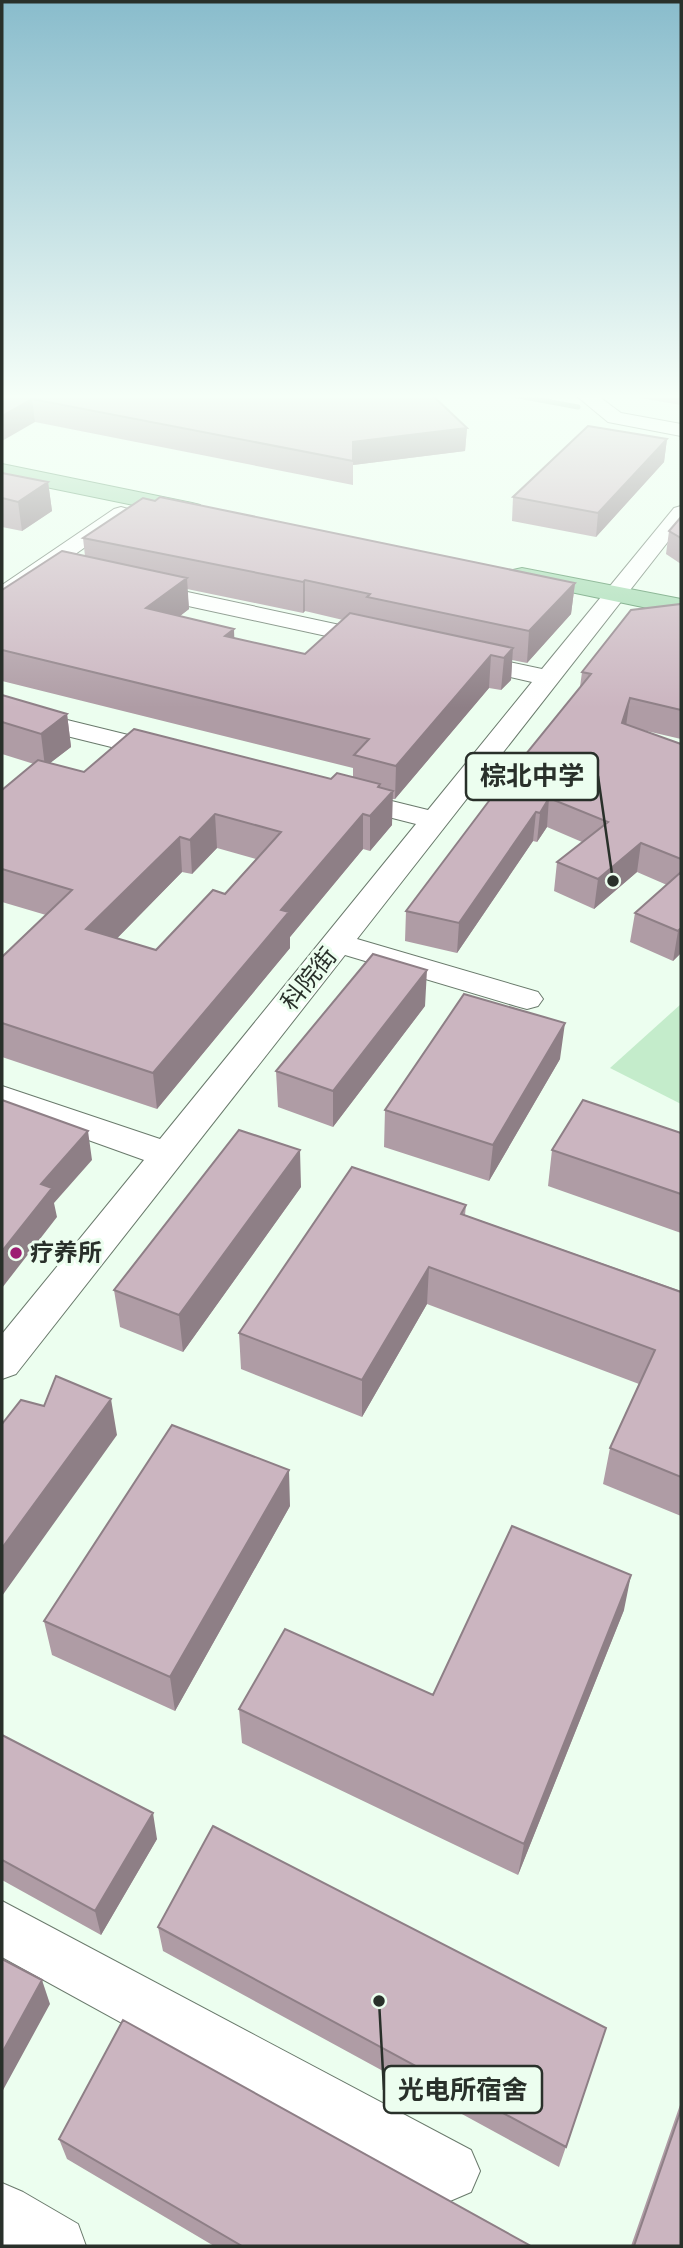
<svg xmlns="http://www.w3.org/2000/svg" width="683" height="2248" font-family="Inter,'Noto Sans SC',sans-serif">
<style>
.green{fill:#c4eccb}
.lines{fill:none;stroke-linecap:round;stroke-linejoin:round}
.stream{stroke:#789a7e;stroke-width:5}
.minor-casing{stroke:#6a7a6c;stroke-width:2}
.major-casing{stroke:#528f60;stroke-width:2}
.minor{fill:#fff;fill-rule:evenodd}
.major{fill:#a4dab1;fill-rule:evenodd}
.wall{fill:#af9ca5;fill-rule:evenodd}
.shaded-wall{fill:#8e7f86}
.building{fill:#cbb5c0;stroke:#8e7f86;stroke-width:2;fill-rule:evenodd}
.poi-dot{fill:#9d1e73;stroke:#ecfeef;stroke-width:2.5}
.labels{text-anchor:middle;stroke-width:6;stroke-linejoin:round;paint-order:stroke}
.street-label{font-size:24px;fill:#29302a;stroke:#ecfeef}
.poi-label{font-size:24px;font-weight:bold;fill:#29302a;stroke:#ecfeef;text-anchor:start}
.leader{fill:none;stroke:#29302a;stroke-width:2.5}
.callout-dot{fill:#29302a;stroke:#ecfeef;stroke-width:2.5}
.callout{fill:#ecfeef;stroke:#29302a;stroke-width:2.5}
.callout-label{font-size:26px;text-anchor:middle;font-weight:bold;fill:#29302a}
</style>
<rect width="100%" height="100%" fill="#ecfeef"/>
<path class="green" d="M 681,1004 L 681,1104 L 610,1068 Z"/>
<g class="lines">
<path class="stream" d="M 503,393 L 578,407"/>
<g class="minor-casing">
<path id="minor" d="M 573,393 L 594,393 L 621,413 L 681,424 L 681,436 L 608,422 Z
M 681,506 L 681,525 L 357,939 L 538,992 L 543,999 L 538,1006 L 527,1009 L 516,1006 L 345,955 L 16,1374 L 2,1379 L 2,1334 L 144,1160 L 2,1109 L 2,1086 L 160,1139 L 416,824 L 337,804 L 333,798 L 337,792 L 347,790 L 428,810 L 532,682 L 457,665 L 454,660 L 457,655 L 466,653 L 542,669 L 674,508 Z
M 121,507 L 128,509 L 131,513 L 128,517 L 10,600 L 2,602 L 2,585 L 114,509 Z
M 141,582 L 377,633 L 385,635 L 389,640 L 385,645 L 377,647 L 133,594 L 130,589 L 133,584 Z
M 2,704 L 173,746 L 177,752 L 173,758 L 164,760 L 2,720 Z
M 2,1901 L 471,2150 L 480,2171 L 471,2192 L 450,2201 L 429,2192 L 2,1957 Z
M 2,2183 L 23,2192 L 78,2224 L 86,2246 L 2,2246 Z"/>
</g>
<g class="major-casing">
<path id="major" d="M 2,464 L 192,503 L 200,505 L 203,510 L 200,515 L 192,517 L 2,478 Z
M 522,568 L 681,599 L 681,615 L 513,580 L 510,575 L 513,570 Z"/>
</g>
<use href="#minor" class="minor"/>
<use href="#major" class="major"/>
</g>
<path class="wall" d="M 2,393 L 467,428 L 465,451 L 353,465 L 353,485 L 35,422 Z
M 611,393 L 681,393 L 681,405 Z
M 667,439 L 664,462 L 596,537 L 512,521 L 513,497 Z
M 2,473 L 48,482 L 52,511 L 22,531 L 2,527 Z
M 681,517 L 681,564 L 666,554 L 669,531 Z
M 83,538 L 575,583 L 571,614 L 527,663 L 512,660 L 511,680 L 501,690 L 489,688 L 395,799 L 392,799 L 392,825 L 370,851 L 363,849 L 290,937 L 290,948 L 157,1109 L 2,1057 L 2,957 L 46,915 L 2,902 L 2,790 L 34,764 L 2,754 L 2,695 L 67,714 L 71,747 L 50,763 L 84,772 L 331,779 L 353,777 L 353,768 L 2,681 L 2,590 L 85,556 ZM 187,589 L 303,613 L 305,611 L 343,620 L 305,654 L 234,638 L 180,616 L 189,609 ZM 217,848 L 256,859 L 225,894 L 156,950 L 117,938 L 182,872 L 192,874 Z
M 681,604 L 681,739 L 638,729 L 681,744 L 681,953 L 673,961 L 630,942 L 635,913 L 667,885 L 637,872 L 594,909 L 554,891 L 557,862 L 582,842 L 547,827 L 537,842 L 533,841 L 457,953 L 405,941 L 406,911 L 580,687 L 582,672 Z
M 425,1006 L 333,1127 L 278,1107 L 276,1071 Z
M 560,1059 L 489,1181 L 384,1147 L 385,1110 Z
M 681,1133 L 681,1233 L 548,1186 L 552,1150 Z
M 301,1187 L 183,1352 L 120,1327 L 114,1290 Z
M 466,1205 L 465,1215 L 681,1291 L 681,1516 L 603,1484 L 610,1448 L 639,1384 L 427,1304 L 362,1417 L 241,1369 L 239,1333 Z
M 290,1506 L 175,1711 L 52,1655 L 44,1621 Z
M 624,1610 L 518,1875 L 242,1743 L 239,1709 L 433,1695 Z
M 2,1735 L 157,1839 L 101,1935 L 2,1880 Z
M 158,1927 L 599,2050 L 559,2167 L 163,1951 Z
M 681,2102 L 681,2246 L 631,2246 Z
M 59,2139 L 529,2246 L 214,2246 L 67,2159 Z"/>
<path class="shaded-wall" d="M 32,399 L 35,422 L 2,441 L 2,416 Z
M 467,428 L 465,451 L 353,465 L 353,485 L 353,442 Z
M 667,439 L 664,462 L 596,537 L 598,513 Z
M 48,482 L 52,511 L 22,531 L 18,502 Z
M 187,578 L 189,609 L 149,640 L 146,608 Z
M 305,580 L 305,611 L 303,613 L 303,582 Z
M 575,583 L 571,614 L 527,663 L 529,631 Z
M 234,629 L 235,660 L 225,636 Z
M 513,648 L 511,680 L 501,690 L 504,658 Z
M 491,655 L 489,688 L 395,799 L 396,766 Z
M 630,698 L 626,726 L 622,723 Z
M 67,714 L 71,747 L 45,767 L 41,734 Z
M 380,784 L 380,805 L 393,791 L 392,825 L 370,851 L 370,816 L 378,787 Z
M 549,798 L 547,827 L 537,842 L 540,813 Z
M 536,812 L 533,841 L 457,953 L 459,923 Z
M 215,814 L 217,848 L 192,874 L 190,840 Z
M 363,814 L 363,849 L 290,937 L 290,948 L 157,1109 L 153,1073 L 281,910 Z
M 180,837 L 182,872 L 91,965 L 86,929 Z
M 641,843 L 637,872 L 594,909 L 598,879 Z
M 681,928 L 681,953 L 673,961 L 678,931 Z
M 427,970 L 425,1006 L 333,1127 L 333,1091 Z
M 565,1023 L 560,1059 L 489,1181 L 493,1145 Z
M 88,1131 L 92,1160 L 54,1203 L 57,1217 L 2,1288 L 2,1251 L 41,1184 Z
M 300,1150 L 301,1187 L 183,1352 L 179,1315 Z
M 429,1267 L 427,1304 L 362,1417 L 362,1380 Z
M 111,1399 L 117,1435 L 2,1596 L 2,1548 Z
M 289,1470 L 290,1506 L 175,1711 L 170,1677 Z
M 631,1575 L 624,1610 L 518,1875 L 524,1844 Z
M 153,1813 L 157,1839 L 101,1935 L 95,1911 Z
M 42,1980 L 50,2004 L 2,2092 L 2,2053 Z"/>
<path class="building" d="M 2,393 L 430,393 L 467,428 L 353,442 L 353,461 L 32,399 L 2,416 Z
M 588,426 L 667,439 L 598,513 L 513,497 Z
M 2,473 L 48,482 L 18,502 L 2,498 Z
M 160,497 L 575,583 L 529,631 L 367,597 L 370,594 L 305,580 L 303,582 L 83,538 L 143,498 L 155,501 Z
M 681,517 L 681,538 L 669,531 Z
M 62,551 L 187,578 L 146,608 L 234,629 L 225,636 L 305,654 L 350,613 L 513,648 L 504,658 L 491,655 L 396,766 L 354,755 L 369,739 L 2,650 L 2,590 Z
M 681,604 L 681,710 L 630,698 L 622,723 L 681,744 L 681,859 L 641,843 L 598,879 L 557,862 L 608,822 L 549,798 L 540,813 L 536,812 L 459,923 L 406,911 L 504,781 L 591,674 L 582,672 L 631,610 Z
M 2,695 L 67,714 L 41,734 L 2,722 Z
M 134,729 L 331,779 L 337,773 L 380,784 L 378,787 L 393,791 L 370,816 L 363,814 L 281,910 L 289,912 L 153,1073 L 2,1023 L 2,957 L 72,890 L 2,869 L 2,790 L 38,760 L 84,772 ZM 215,814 L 281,832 L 225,894 L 213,890 L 156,950 L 86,929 L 180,837 L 190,840 Z
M 681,872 L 681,928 L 678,931 L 635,913 Z
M 373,954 L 427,970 L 333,1091 L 276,1071 Z
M 464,994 L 565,1023 L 493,1145 L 385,1110 Z
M 2,1100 L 88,1131 L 41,1184 L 52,1188 L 2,1251 Z
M 583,1100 L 681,1133 L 681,1194 L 552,1150 Z
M 239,1130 L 300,1150 L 179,1315 L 114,1290 Z
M 352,1167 L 466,1205 L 461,1214 L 681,1292 L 681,1477 L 610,1448 L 655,1350 L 429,1267 L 362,1380 L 239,1333 Z
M 56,1376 L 111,1399 L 2,1548 L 2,1424 L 21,1400 L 44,1406 Z
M 172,1425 L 289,1470 L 170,1677 L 44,1621 Z
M 512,1526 L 631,1575 L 524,1844 L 239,1709 L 285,1629 L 433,1695 Z
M 2,1735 L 153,1813 L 95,1911 L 2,1860 Z
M 213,1826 L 606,2028 L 566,2147 L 158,1927 Z
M 2,1959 L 42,1980 L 2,2053 Z
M 123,2020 L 529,2245 L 528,2246 L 242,2246 L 59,2139 Z
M 681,2110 L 681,2246 L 634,2246 Z"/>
<linearGradient id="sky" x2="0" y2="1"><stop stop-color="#89bccc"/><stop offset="0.56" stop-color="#f6fff8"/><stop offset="1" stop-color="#f6fff8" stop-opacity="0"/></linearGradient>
<rect width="683" height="708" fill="url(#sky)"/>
<circle class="poi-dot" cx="16" cy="1253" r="7"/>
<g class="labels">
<g class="street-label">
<text transform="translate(309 979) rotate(-51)" y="8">科院街</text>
</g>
<g class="poi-label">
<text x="30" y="1261">疗养所</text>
</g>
</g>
<path class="leader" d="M613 881L598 776M379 2001L384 2090"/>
<g class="callout-dot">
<circle cx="613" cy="881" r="7"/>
<circle cx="379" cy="2001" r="7"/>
</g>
<g class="callout">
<rect x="466" y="753" width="132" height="47" rx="7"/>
<rect x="384" y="2066" width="158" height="47" rx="7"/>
</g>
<g class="callout-label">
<text x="532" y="785">棕北中学</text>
<text x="463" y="2099">光电所宿舍</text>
</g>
<rect width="683" height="2248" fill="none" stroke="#29302a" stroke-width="7"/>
</svg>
